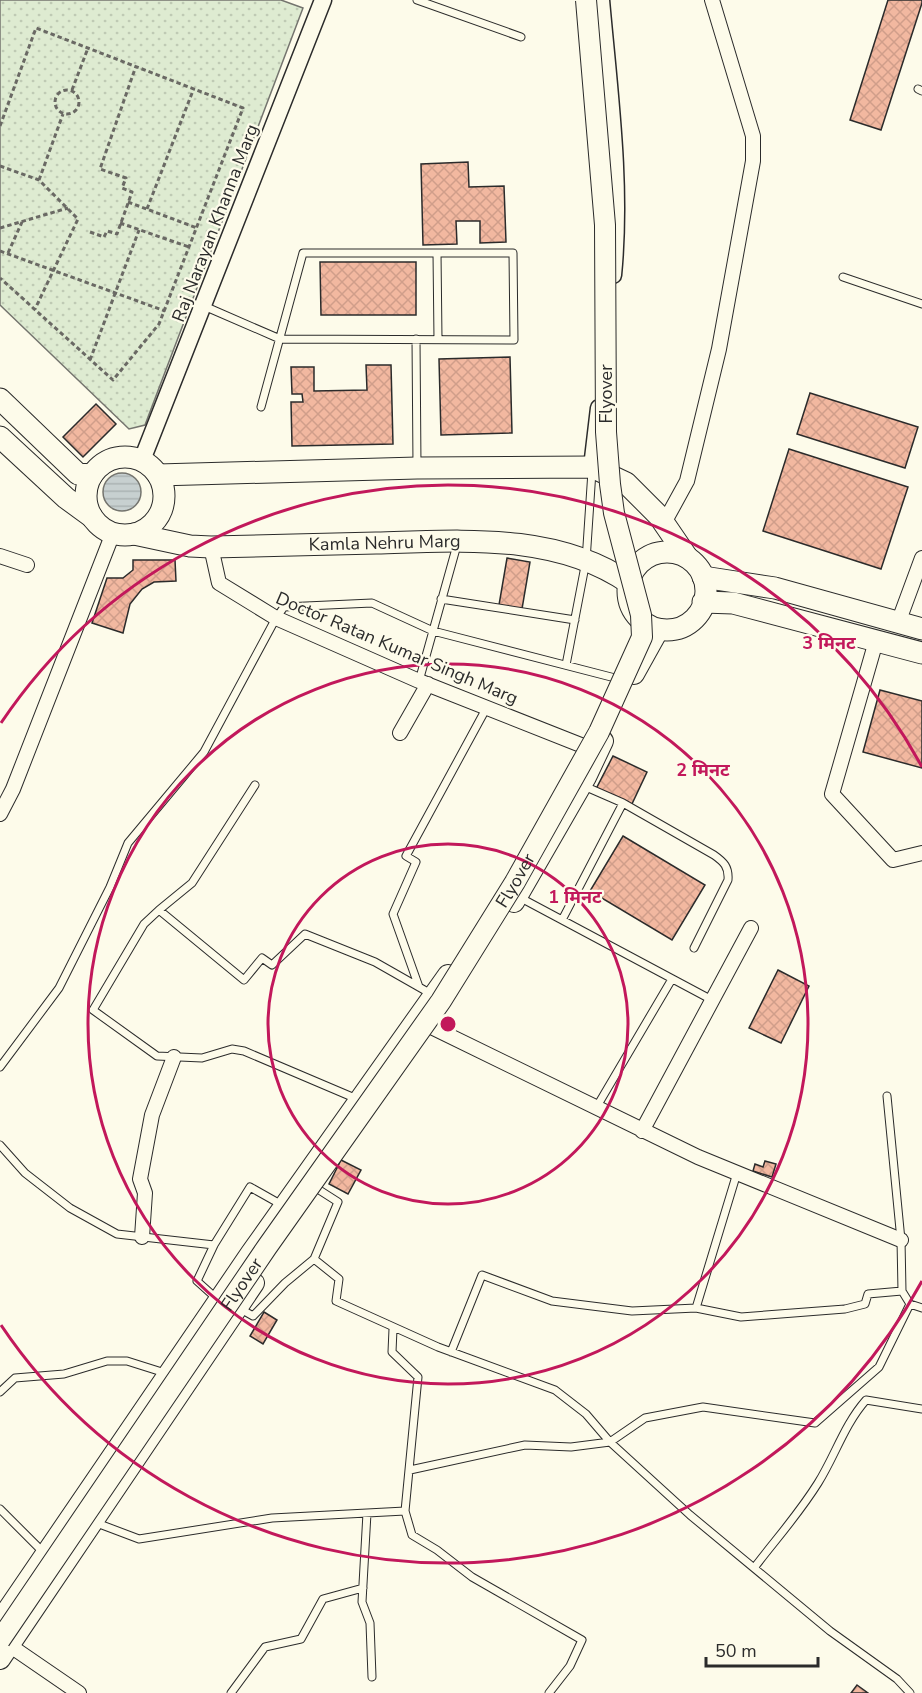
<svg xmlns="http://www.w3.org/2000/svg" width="922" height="1693" font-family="'Nunito Sans','Noto Sans Devanagari',sans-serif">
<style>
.park{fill:url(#park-dots);stroke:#74746e;stroke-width:1.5}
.water{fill:url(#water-rules);stroke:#74746e;stroke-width:1.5}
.building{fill:url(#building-cross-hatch);stroke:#2b2b2b;stroke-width:1.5}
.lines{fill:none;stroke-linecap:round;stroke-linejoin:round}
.service-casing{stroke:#2b2b2b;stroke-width:9}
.minor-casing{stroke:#2b2b2b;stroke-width:16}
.tertiary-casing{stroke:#2b2b2b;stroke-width:19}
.secondary-casing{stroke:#2b2b2b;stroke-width:22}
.primary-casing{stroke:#2b2b2b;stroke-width:23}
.path{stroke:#6a6964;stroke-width:3;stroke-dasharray:4.5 3;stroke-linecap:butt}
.service{stroke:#fdfbea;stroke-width:7}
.minor{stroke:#fdfbea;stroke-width:14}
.tertiary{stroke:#fdfbea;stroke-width:16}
.secondary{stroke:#fdfbea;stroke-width:20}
.primary{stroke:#fdfbea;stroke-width:21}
.secondary-bridge-casing{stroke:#2b2b2b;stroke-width:22;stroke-linecap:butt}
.secondary-bridge{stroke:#fdfbea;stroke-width:20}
.ring{fill:none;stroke:#c2185b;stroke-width:3}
.labels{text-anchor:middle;stroke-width:4.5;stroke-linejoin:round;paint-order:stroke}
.street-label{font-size:18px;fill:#2b2b2b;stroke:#fdfbea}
.centre{fill:#c2185b;stroke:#fdfbea;stroke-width:3}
.ring-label{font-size:18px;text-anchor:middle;font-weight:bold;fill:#c2185b;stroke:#fdfbea;stroke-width:4.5;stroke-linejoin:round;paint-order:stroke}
</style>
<defs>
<pattern id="park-dots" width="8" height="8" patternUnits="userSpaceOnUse" patternTransform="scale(1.5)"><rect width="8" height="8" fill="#deebd1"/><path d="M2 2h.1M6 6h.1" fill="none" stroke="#bfcab4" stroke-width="1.8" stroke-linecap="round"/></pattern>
<pattern id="water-rules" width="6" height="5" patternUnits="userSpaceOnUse" patternTransform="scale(1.5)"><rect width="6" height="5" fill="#c7d0d0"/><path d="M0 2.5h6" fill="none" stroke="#abb3b3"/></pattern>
<pattern id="building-cross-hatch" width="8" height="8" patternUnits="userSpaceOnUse" patternTransform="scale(1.5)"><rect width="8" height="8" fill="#f2b8a0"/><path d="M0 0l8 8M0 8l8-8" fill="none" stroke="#d09e8a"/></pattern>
</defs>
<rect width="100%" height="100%" fill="#fdfbea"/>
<path class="park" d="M 0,0 L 281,0 L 303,8 L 145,425 L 129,429 L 0,305 Z"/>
<path class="water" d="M103 492a19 19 0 1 1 38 0a19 19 0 1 1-38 0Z"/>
<path class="building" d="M 888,0 L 922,0 L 922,3 L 881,130 L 850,120 Z
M 468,162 L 469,187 L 504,186 L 506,242 L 480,243 L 480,221 L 456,221 L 457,244 L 423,245 L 421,164 Z
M 320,262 L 416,262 L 416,315 L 321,315 Z
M 510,357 L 512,433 L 441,435 L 439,359 Z
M 366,365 L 391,365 L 393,444 L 292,446 L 291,402 L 303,402 L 302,394 L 292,394 L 291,367 L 314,367 L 314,391 L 367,390 Z
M 810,393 L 918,427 L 905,468 L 797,434 Z
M 96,404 L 116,424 L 83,457 L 63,437 Z
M 789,449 L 908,487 L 881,569 L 763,531 Z
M 507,558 L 530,562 L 522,609 L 499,605 Z
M 133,560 L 175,560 L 176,581 L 154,582 L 142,589 L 130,604 L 123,633 L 92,623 L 107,578 L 123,578 L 133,570 Z
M 880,690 L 922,701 L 922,768 L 863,752 Z
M 613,756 L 647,772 L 631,806 L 596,789 Z
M 623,836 L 705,885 L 672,940 L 590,891 Z
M 778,970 L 809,986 L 781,1043 L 749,1028 Z
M 341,1160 L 361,1170 L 348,1194 L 329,1184 Z
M 765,1161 L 776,1164 L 772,1177 L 753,1171 L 755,1164 L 763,1167 Z
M 264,1312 L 277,1320 L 263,1344 L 250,1336 Z
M 857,1685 L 868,1693 L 851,1693 Z"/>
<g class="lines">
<g class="service-casing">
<path id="service" d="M 417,0 L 521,37
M 918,89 L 922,91
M 437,253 L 438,339
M 843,277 L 922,304
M 204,306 L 280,339 L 514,340 L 513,253 L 303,253 L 261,407
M 416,339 L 417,466
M 441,599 L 575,620
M 566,665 L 586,561 L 592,471
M 419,681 L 457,545
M 255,785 L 192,883 L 159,910 L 244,980 L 262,958 L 272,965 L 305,934 L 375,962 L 433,995
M 584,786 L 623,803
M 519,897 L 712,1000
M 159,910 L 144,924 L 93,1010 L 157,1056 L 202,1058 L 232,1049 L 244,1051 L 357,1099
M 562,920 L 623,803 L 714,855 C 724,862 729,867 728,880 L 694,948
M 419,987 L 393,914 L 416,862 L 406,856 L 487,707
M 0,1067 L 59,988 L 110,887 L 128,843 L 204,752 L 276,618 L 284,607 L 372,603 L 433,631 L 615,678
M 887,1096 L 901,1240 L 902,1291 L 910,1304 L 922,1308
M 596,1108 L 672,979
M 0,1145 L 25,1173 L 70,1208 L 117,1234 L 214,1245
M 313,1186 L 338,1202 L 314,1259 L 339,1279 L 336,1301 L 438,1347 L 555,1390 L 586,1414 L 610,1442 L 690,1515 L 830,1631 L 897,1679 L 910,1693
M 217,1299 L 197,1281 L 214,1245 L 250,1187 L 282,1205
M 239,1308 L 253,1316 L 285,1283 L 314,1259
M 696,1308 L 741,1317 L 845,1309 L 865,1304 L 868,1294 L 902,1291
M 393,1329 L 392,1352 L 418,1377 L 405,1511 L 412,1535 L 437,1550 L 472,1577 L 582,1640 L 570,1666 L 549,1693
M 451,1352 L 482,1275 L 552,1301 L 632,1311 L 696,1308 L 737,1173
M 0,1392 L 15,1378 L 64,1374 L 107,1361 L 127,1361 L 165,1373
M 410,1470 L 525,1445 L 571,1447 L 610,1442 L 645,1418 L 703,1407 L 815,1423 L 879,1367 L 910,1304
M 0,1509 L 43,1552
M 367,1513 L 362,1602 L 370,1623 L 372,1677
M 94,1522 L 139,1539 L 272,1518 L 405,1511
M 754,1568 C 776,1539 798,1515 818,1483 C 835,1456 844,1425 866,1400 L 922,1409
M 231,1693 L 265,1647 L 301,1639 L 323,1599 L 363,1588"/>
</g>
<g class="minor-casing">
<path id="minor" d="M 664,523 L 687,481 L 719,349 L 753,161 L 753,136 L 712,0
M 211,547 L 219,583 L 276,618 L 419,681 L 596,751
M 0,556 L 27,565
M 898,623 L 922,558
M 876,641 L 832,794 L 893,860 L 922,853
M 400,733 L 428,684
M 0,814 L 13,789 L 113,533
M 417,1020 L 698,1157 L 901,1240
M 642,1131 L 751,928
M 142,1237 L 145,1193 L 140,1179 L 152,1115 L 174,1057
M 9,1645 L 79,1693"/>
</g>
<g class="tertiary-casing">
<path id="tertiary" d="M 601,0 C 609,91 622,184 613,275
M 142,460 L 323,0
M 592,467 L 599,408"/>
</g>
<g class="secondary-casing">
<path id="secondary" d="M 634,674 L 659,629
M 514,902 L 586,777 L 603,741
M 0,1621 L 251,1253 L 448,975
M 0,1659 L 254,1283"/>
</g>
<g class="primary-casing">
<g id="primary">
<path d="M 0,399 L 78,474 L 92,475"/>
<path d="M 0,437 L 66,498 L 92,517"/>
<circle cx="125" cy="496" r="39"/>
<path d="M 158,475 L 417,468 L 592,467 L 626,483 L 659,516 L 687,557"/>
<path id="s1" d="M 134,534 L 190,546 L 211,547 C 266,546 321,544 376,543 C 461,541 555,532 629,583"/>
<circle cx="667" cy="591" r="39"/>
<path d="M 703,577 L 775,588 L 922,629"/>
<path d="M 703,602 L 733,603 L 922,653"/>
</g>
</g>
<path class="path" d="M 72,90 L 88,48
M55 102a12 12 0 1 1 24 0a12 12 0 1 1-24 0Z
M 0,126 L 36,28 L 243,108 L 159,324 L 113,380 L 0,278
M 0,166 L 39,180 L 78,219 L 35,309
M 39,180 L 63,114
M 128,202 L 197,228
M 147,209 L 194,88
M 120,223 L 189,247
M 0,228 L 68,208
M 90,232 L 104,237 L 107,231 L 117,234 L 132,192 L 122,188 L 126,178 L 100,169 L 136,66
M 0,251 L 165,311
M 8,253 L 22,222
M 90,360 L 139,230"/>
<use href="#service" class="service"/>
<use href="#minor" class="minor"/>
<use href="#tertiary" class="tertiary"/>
<use href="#secondary" class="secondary"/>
<use href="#primary" class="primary"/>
<g class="secondary-bridge-casing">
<g id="secondary-bridge">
<path id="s2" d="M 0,1640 L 267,1247 L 441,1001 L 515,882 L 599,732 L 642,637 L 641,615 L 614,513 L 610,484 L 606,432 L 605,225 L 586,0"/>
</g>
</g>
<use href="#secondary-bridge" class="secondary-bridge"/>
</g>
<g class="ring">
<circle cx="448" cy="1024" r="180"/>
<circle cx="448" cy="1024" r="360"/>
<path d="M922 1281A539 539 0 0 1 1 1325M1 723A539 539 0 0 1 922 767"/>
</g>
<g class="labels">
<g class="street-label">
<text transform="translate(215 223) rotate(-69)" y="6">Raj Narayan Khanna Marg</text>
<text transform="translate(606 394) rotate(-90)" y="6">Flyover</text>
<text dy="6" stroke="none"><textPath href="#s1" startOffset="252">Kamla Nehru Marg</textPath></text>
<text transform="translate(397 648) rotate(23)" y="6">Doctor Ratan Kumar Singh Marg</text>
<text dy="6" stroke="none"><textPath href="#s2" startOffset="918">Flyover</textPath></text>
<text dy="6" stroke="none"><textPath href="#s2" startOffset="430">Flyover</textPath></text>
</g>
</g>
<circle cx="448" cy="1024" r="9" class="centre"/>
<g class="ring-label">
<text x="829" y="649">3 मिनट</text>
<text x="703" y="776">2 मिनट</text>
<text x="575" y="903">1 मिनट</text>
</g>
<path d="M706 1657v9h112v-9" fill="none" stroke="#2b2b2b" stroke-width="3"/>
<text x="715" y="1657" font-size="18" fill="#2b2b2b" stroke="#fdfbea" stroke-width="4.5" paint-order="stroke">50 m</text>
</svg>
